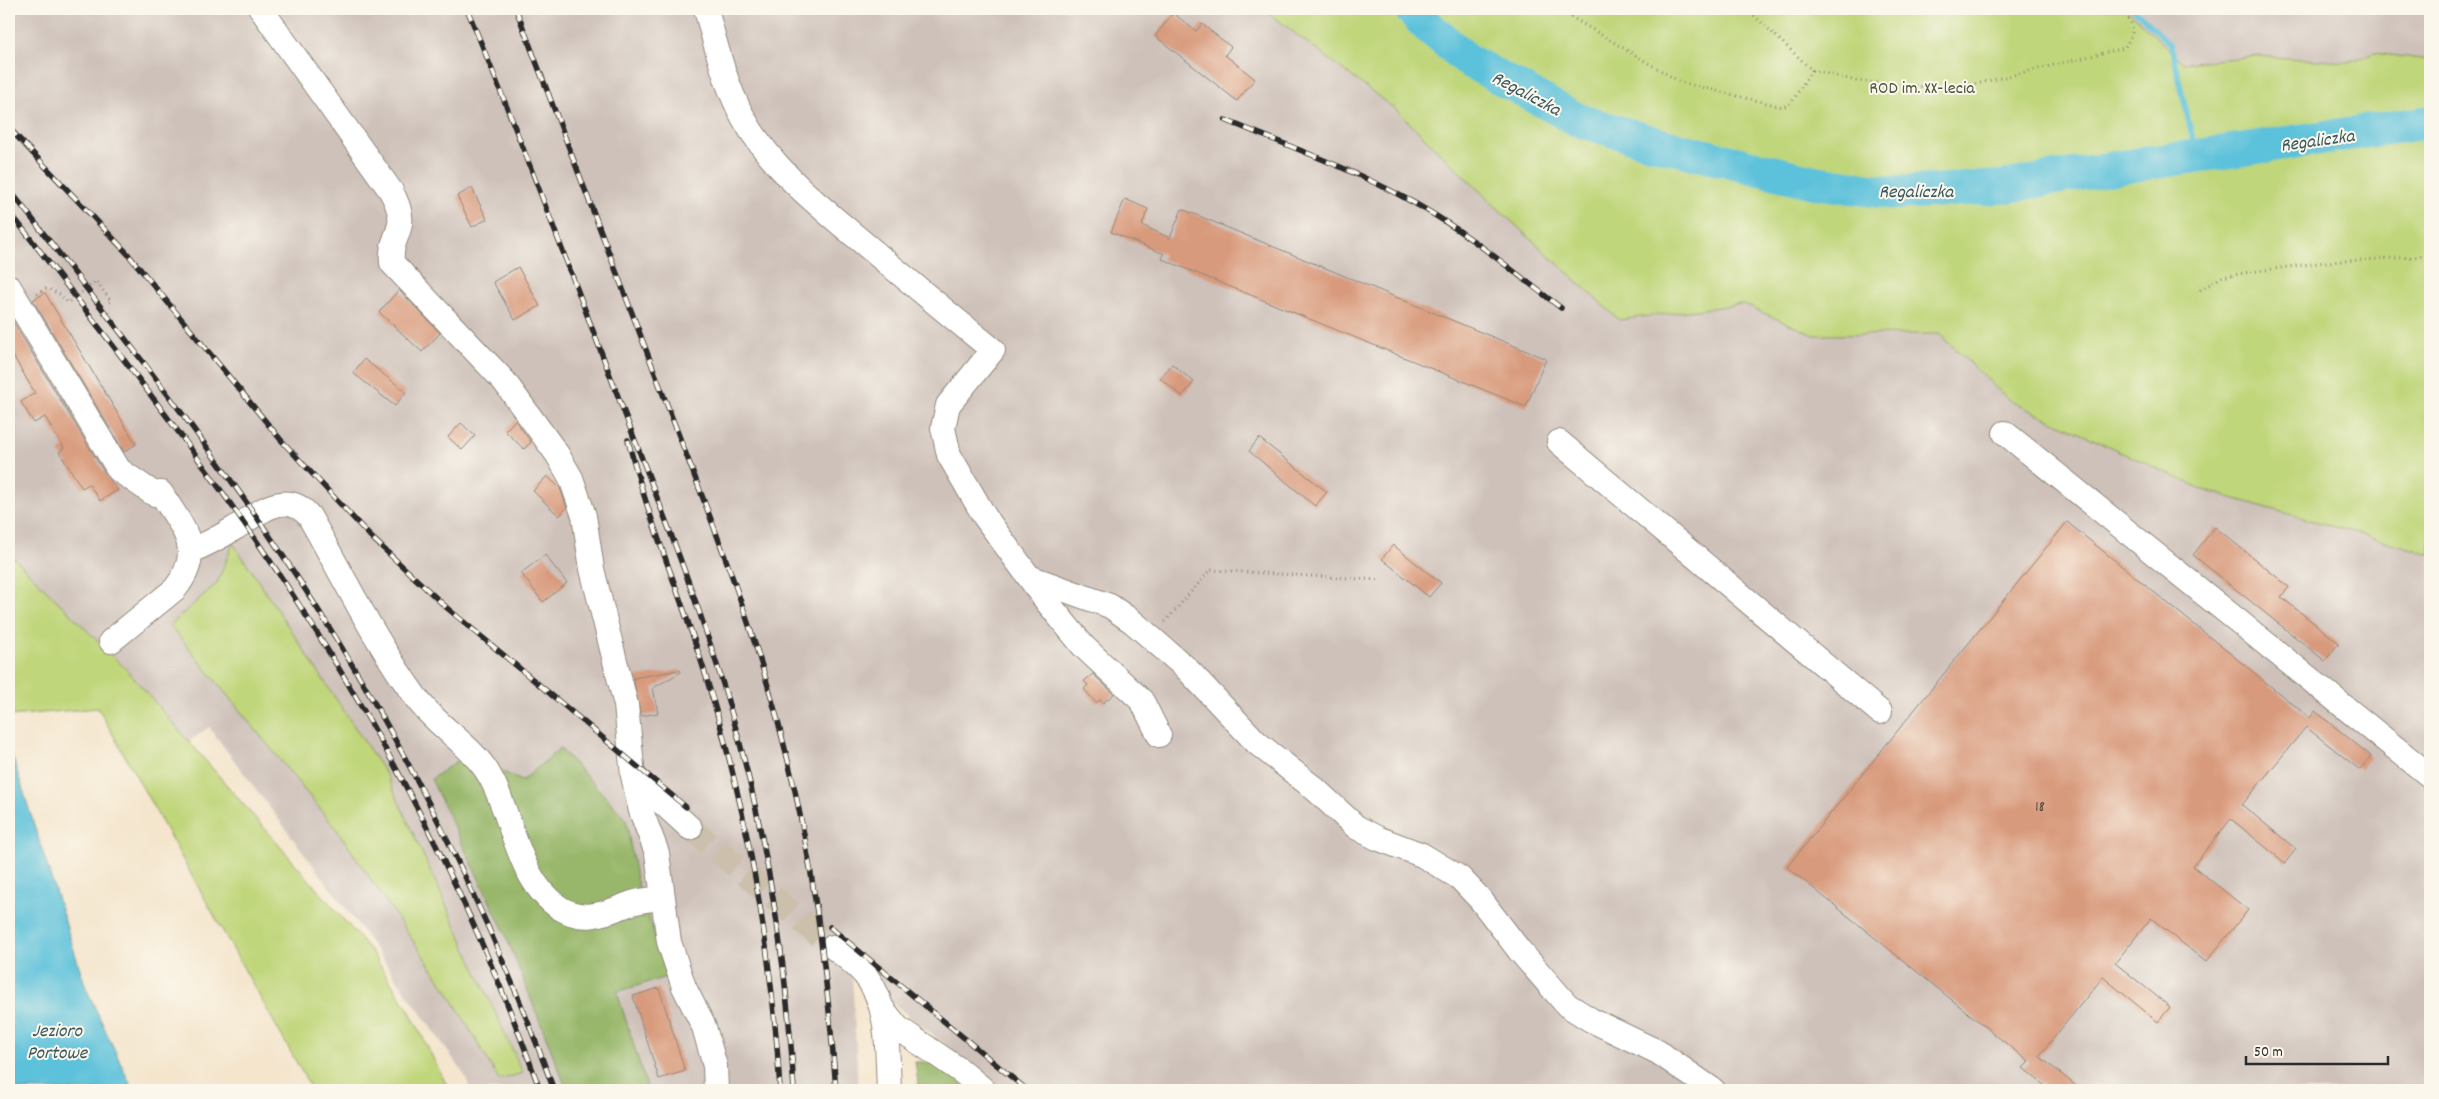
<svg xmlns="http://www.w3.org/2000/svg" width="2439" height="1099" font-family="Dekko,sans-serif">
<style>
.industrial{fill:#cec1ba}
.green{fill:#c0d67a;stroke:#768052}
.forest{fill:#98b76a;stroke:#62714a}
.water{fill:#5cc1da;stroke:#447682}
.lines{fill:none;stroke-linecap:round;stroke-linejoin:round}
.stream{stroke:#5cc1da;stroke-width:5.5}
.river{stroke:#5cc1da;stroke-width:34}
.building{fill:#d89a7c}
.minor-tunnel{stroke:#ccc0ac;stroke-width:24;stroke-dasharray:24 12;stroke-linecap:butt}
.minor-casing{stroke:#90887c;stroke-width:26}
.path{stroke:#90887c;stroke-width:3;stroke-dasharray:1 4;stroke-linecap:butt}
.minor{stroke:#fff;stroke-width:24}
.rail-casing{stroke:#2b2b2b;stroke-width:5.5}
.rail{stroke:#fbf7ec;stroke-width:4;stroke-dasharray:11;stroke-linecap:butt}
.labels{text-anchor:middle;stroke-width:4;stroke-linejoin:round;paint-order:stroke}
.number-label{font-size:15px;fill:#56473f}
.park-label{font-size:18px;fill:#50563f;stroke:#fbf7ec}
.water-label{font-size:19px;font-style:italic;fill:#3a5860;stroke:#fbf7ec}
</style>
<rect width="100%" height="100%" fill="#fbf7ec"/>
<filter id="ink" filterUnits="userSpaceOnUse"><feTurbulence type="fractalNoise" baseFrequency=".02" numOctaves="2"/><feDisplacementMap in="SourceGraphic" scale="10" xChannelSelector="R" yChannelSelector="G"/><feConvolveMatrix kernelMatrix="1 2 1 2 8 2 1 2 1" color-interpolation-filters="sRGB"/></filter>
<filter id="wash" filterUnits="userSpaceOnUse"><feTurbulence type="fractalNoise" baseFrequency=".0096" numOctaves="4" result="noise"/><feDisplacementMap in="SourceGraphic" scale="20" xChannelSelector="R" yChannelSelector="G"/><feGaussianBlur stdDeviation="1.12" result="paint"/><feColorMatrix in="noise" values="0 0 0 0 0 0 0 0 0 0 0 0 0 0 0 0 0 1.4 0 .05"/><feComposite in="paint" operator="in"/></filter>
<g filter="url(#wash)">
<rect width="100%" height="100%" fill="#f4e5cc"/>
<path class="industrial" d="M 9,9 L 1263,9 L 1396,110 L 1619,319 L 1743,304 L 1814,335 L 1939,334 L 2010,401 L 2204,490 L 2430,554 L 2430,1090 L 1002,1090 L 852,971 L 858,1090 L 471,1090 L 464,1074 L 359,926 L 209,727 L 188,742 L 9,554 Z
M 2127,9 L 2430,9 L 2430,60 L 2374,53 L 2348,62 L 2258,56 L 2183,63 Z"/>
<path class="green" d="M 1263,9 L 2127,9 L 2183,63 L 2258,56 L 2348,62 L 2374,53 L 2430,60 L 2430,554 L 2204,490 L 2010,401 L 1939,334 L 1814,335 L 1743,304 L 1619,320 L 1496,207 L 1396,110 Z
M 233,543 L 387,776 L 523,1073 L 499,1080 L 448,992 L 337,830 L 170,625 L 217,583 Z
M 9,553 L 126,669 L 370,950 L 410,1012 L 449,1090 L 312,1090 L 98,708 L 9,716 Z"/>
<path class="forest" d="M 560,748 L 626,819 L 636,878 L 661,955 L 666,977 L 617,992 L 648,1090 L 567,1090 L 504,931 L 431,779 L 467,754 L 522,781 Z
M 915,1062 L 936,1062 L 969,1090 L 919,1090 Z"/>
<path class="water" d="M 9,746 L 86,988 L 133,1090 L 9,1090 Z"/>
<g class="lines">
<path class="stream" d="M 2134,9 L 2171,45 L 2196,153"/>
<path class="river" d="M 1411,9 L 1427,26 L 1469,61 L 1578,120 L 1661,145 L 1814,182 L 1894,193 L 2002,187 L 2114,168 L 2430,122"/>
</g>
<g id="blocks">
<path class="building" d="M 1173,13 L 1196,31 L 1202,24 L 1231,47 L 1225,55 L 1255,79 L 1237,101 L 1155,36 Z
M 472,188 L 487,219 L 472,227 L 457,196 Z
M 1125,199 L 1148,209 L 1142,225 L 1170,238 L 1182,209 L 1546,359 L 1526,407 L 1162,259 L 1164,254 L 1111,232 Z
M 518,267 L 540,306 L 515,320 L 493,282 Z
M 399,290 L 440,333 L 422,352 L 379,312 Z
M 45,293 L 136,444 L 124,452 L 33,300 Z
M 9,315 L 107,477 L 118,490 L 100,501 L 89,484 L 82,488 L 59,452 L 64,448 L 45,417 L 34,423 L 21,402 L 35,393 L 9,349 Z
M 364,359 L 406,392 L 395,406 L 353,373 Z
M 1172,364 L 1194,382 L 1182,396 L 1160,378 Z
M 515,420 L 531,442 L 524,449 L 505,431 Z
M 461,423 L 475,436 L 462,450 L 448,437 Z
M 1259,438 L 1327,492 L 1315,506 L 1249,451 Z
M 547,476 L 560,488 L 567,508 L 559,516 L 533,491 Z
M 2067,522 L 2310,718 L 2315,711 L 2371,756 L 2360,770 L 2306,727 L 2242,805 L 2296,849 L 2285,863 L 2231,819 L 2193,866 L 2248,910 L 2206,962 L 2151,918 L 2115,963 L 2170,1007 L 2158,1022 L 2103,977 L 2039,1056 L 2081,1090 L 2050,1090 L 2023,1068 L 2029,1062 L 1787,867 Z
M 2215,527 L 2289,587 L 2281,597 L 2339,643 L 2325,661 L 2193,555 Z
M 1393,545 L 1441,583 L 1429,597 L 1382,559 Z
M 545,555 L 567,583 L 543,602 L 521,573 Z
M 680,670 L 681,672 L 653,688 L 658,713 L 641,716 L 633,678 Z
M 1093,674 L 1114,694 L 1103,703 L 1100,700 L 1096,703 L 1084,689 L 1088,685 L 1084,681 Z
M 659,988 L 685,1071 L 659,1079 L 633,996 Z"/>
</g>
</g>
<g filter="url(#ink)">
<use href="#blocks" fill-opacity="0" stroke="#90887c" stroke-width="1"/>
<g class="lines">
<path class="minor-tunnel" d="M 690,828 L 833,947"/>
<g class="minor-casing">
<path id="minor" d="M 261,9 L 391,191 C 413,232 389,230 392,263 L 504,381 L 557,454 L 571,478 L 584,516 L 592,569 L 626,705 L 633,776 L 641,811 L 657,853 L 669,942 L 684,987 L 704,1027 L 715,1066 L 716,1090
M 706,9 C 716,46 725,85 744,119 C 774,172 822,208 867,246 C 909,281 951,316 993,350 L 948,405 L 943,428 L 949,455 L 985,517 L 1048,603 L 1084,647 L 1142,701 L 1159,735
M 9,287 L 119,470 L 154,494 L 161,493 C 183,529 206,550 175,589 L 111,641
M 2005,433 L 2430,776
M 1559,442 L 1880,712
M 190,551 C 206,545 220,537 235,528 C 257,514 286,488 309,516 C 344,577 375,642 417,699 C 439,729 477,748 493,782 C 513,822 520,883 560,908 C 586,924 607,912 632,903 C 642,900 652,899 662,898
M 1029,577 L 1110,606 L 1133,622 L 1186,668 L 1257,743 L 1315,789 L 1356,827 L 1377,838 L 1422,855 L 1460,878 L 1480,899 L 1519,950 L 1567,1005 L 1591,1020 L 1658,1052 L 1713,1090
M 633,776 L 690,828
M 833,947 C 843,955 856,964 865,975 C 890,1005 887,1053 889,1090
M 881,1007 L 898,1028 L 961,1071 L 984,1090"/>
</g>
<path class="path" d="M 1558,9 L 1680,82 L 1783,107 L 1791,103 L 1812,70 L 1747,9
M 1812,70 L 1856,81 L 1940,88 L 1980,83 L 2124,48 C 2137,29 2135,24 2119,9
M 2200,290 L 2222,277 L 2250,272 L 2326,262 L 2430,256
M 37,294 L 47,288 L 61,295 L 68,303 L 96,281 L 111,301 L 108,303
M 1165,622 L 1210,570 L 1380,580"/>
<use href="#minor" class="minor"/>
<g class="rail-casing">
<path id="rail" d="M 467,9 C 517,128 562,250 608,370 C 645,468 685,565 717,665 C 761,802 786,946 794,1090
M 516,9 C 566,140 616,271 666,402 C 709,514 754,625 783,741 C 813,856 827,973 836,1090
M 1225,120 C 1289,146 1355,170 1416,204 C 1468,233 1514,272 1561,308
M 9,128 L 127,253 L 281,440 L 370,536 L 447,608 L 686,807
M 9,189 C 113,323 220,456 312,600 C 411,754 491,918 554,1090
M 9,211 C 104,334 201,456 287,586 C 390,743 477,913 540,1090
M 628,440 C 648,519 680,593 704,670 C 747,807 772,948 780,1090
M 830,927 L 1027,1090"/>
</g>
<use href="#rail" class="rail"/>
</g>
</g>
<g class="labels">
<g class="number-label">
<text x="2040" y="811">18</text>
</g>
<g class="park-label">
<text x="1922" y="93">ROD im. XX-lecia</text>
</g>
<g class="water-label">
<text transform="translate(1527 92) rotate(28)" y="7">Regaliczka</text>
<text transform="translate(2317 139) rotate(-8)" y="7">Regaliczka</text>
<text x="1916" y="197">Regaliczka</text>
<text x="57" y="1036">Jezioro<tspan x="57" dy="22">Portowe</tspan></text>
</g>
</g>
<rect width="2439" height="1099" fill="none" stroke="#fbf7ec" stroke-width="30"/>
<path d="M2246 1056v8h142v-8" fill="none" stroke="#2b2b2b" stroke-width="2.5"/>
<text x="2254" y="1056" font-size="15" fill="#2b2b2b" stroke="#fbf7ec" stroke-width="4" paint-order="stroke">50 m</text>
</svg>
